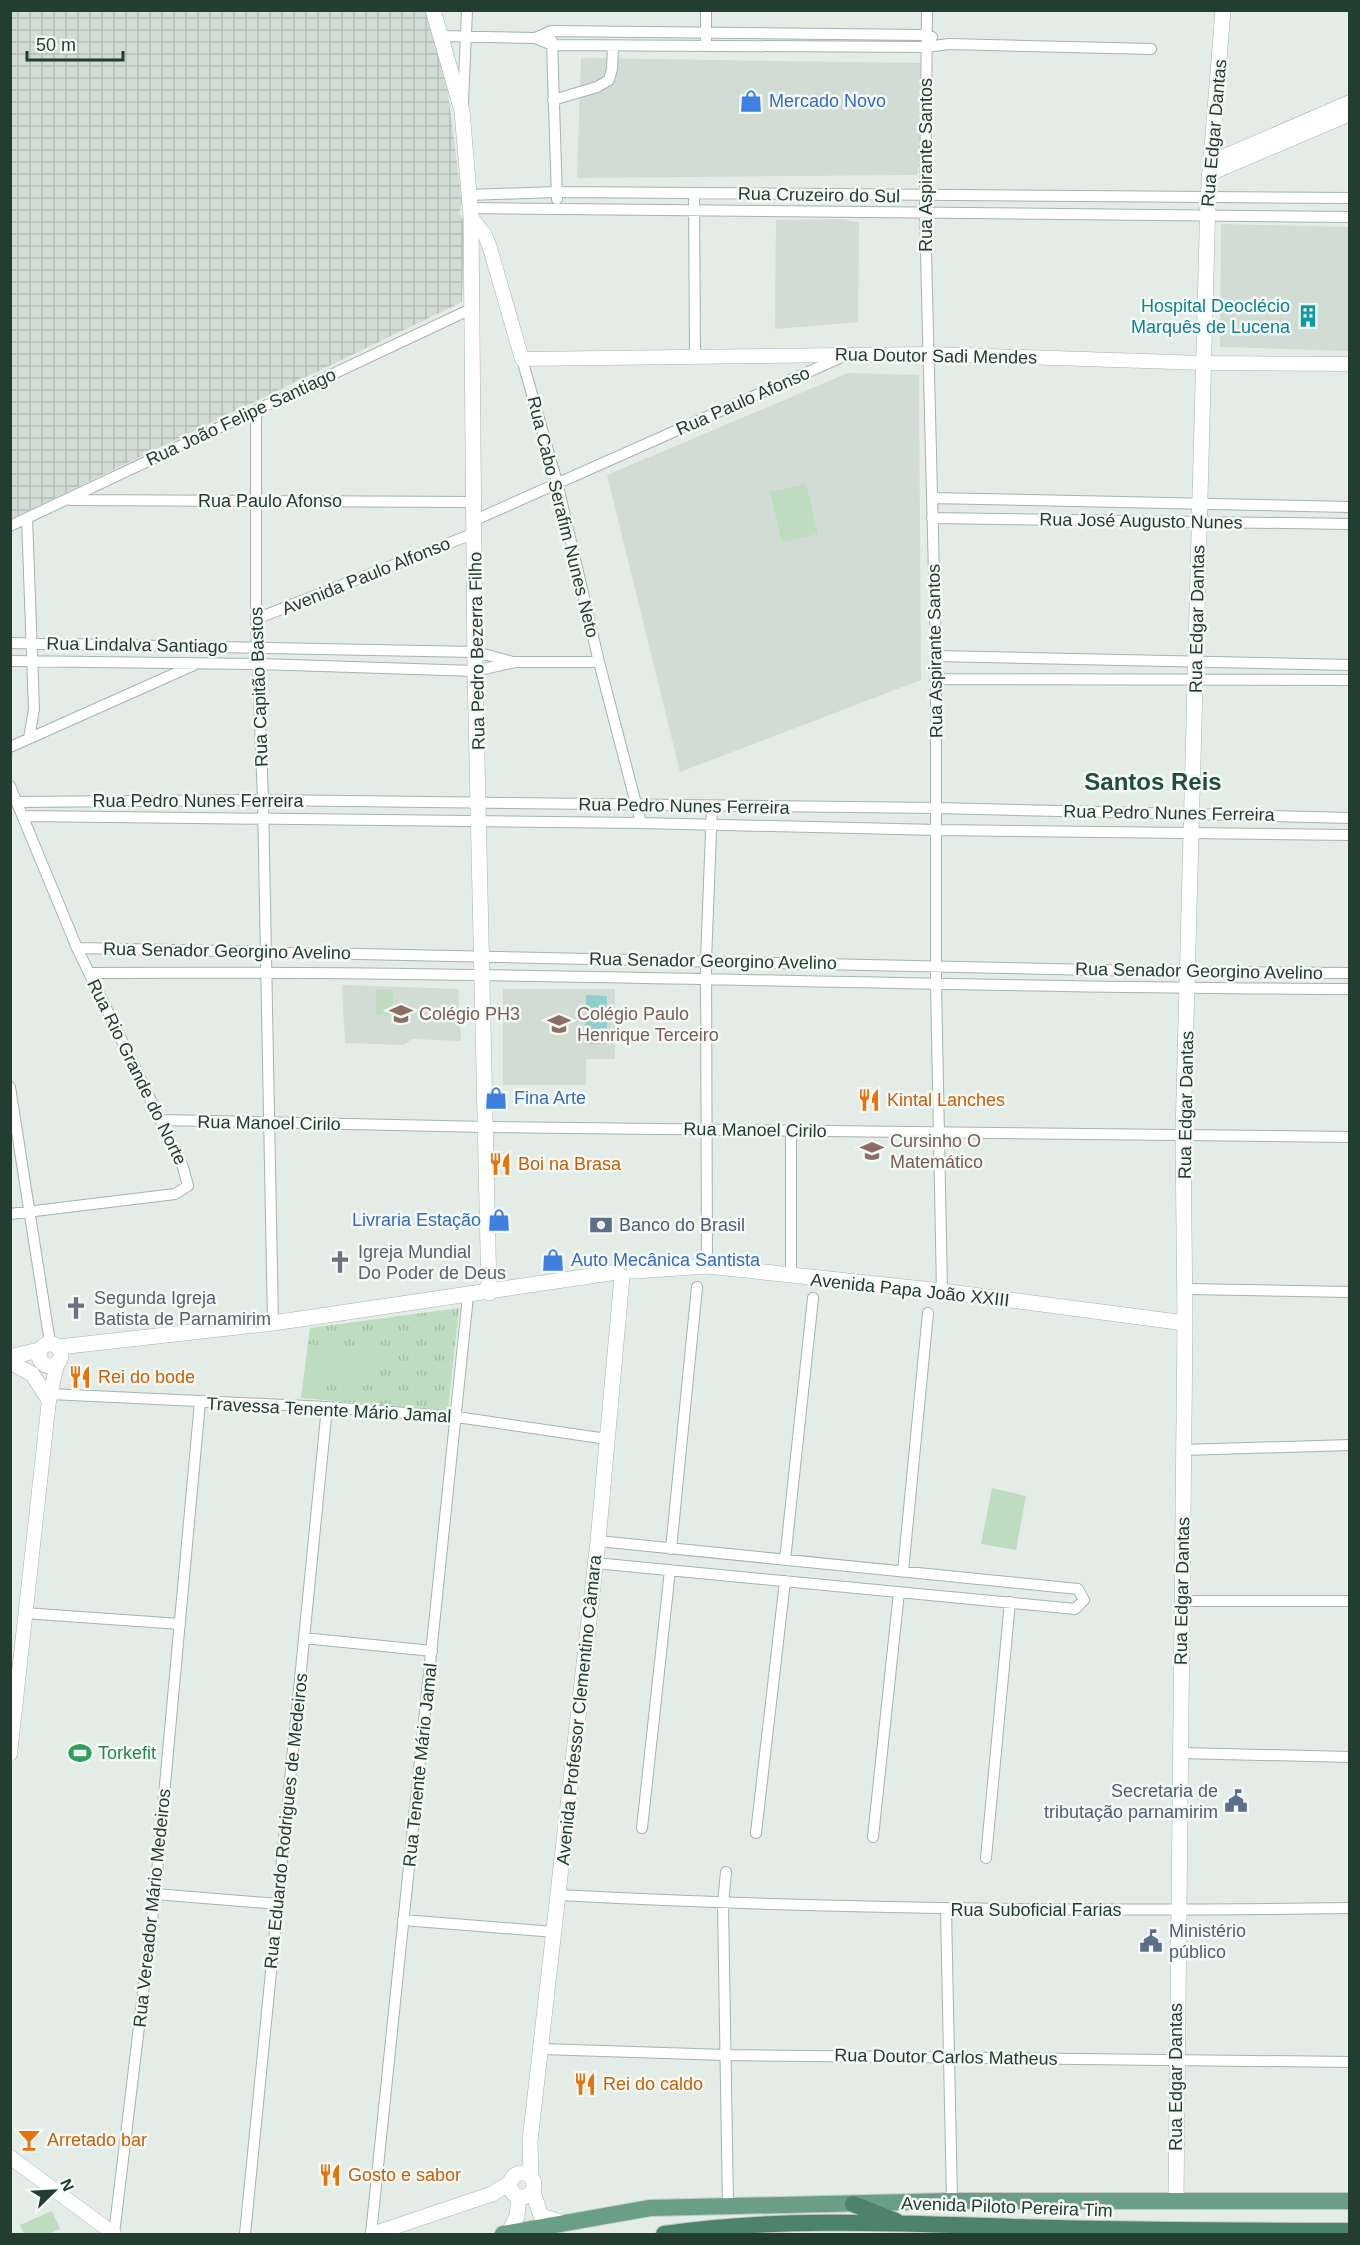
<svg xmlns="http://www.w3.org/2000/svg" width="1360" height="2245" font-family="Helvetica,sans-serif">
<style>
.built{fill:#d1dcd5}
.industrial{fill:url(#industrial-grid)}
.park{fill:url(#park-tufts)}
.pitch{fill:#bedcbf}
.water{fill:url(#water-ripples)}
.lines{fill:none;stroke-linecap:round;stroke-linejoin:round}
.minor-casing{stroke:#a6b4ac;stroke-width:12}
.tertiary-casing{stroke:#a6b4ac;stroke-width:15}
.secondary-casing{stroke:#a2b7ac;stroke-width:16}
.primary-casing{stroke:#c2c9c5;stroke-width:18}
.trunk-casing{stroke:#c2c9c5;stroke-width:18}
.minor{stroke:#fff;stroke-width:10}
.tertiary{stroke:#fff;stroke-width:14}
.secondary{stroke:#fff;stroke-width:15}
.primary{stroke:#6a9f86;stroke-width:16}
.trunk{stroke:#4e836b;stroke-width:16}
.labels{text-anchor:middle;stroke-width:5;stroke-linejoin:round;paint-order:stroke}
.shop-label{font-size:18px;fill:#366cbe;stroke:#f4f9f5;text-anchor:start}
.street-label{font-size:18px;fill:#243d31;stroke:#f4f9f5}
.culture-label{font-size:18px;fill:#0d838f;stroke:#f4f9f5;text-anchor:end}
.education-label{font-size:18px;fill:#785e54;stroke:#f4f9f5;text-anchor:start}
.food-label{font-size:18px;fill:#c56008;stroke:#f4f9f5;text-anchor:start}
.service-label{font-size:18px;fill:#4e5e75;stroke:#f4f9f5;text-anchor:start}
.worship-label{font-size:18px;fill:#5b616d;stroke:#f4f9f5;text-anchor:start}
.leisure-label{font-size:18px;fill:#27864d;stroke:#f4f9f5;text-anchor:start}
.district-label{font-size:24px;font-weight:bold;fill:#214e39;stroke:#f4f9f5}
</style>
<defs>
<pattern id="industrial-grid" width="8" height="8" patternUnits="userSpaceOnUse" patternTransform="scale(1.5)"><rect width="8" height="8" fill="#d1dcd5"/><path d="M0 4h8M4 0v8" fill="none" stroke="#b3beb7"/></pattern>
<pattern id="park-tufts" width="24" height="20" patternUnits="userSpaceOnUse" patternTransform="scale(1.5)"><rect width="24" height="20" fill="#bedcbf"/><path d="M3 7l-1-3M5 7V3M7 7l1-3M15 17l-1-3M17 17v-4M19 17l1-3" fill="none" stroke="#a3bea5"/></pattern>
<pattern id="water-ripples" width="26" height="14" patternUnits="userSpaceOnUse" patternTransform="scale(1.5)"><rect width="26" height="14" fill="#8fceca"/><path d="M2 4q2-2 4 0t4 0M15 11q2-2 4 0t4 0" fill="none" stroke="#75a8a5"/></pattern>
</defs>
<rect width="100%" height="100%" fill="#e3ece6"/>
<path class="built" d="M 581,58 L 920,63 L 924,140 L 917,175 L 577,178 Z
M 837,219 L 859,222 L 858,322 L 775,329 L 776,220 Z
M 1221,224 L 1349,227 L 1349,351 L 1220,347 Z
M 848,373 L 919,375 L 921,680 L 680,772 L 607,475 Z
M 342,985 L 458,989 L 461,1041 L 412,1039 L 403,1045 L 345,1043 Z
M 503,989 L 615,989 L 615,1059 L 586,1059 L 586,1085 L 503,1085 Z"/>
<path class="industrial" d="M 11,11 L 430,11 L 445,70 L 462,203 L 459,213 L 464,221 L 462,302 L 11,519 Z"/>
<path class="park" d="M 459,1308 L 448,1411 L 301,1398 L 310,1328 Z"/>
<path class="pitch" d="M 806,484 L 818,534 L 782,542 L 770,492 Z
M 376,989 L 393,990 L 393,1014 L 376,1015 Z
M 308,1344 L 375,1352 L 371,1385 L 304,1378 Z
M 992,1488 L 1026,1496 L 1016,1550 L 981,1544 Z
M 52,2211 L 60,2229 L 48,2234 L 24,2234 L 20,2225 Z"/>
<path class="water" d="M 586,995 L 607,996 L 607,1044 L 585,1044 Z"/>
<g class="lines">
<g class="minor-casing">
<path id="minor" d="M 706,10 L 706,40
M 927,10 L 925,212 L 936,656 L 936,983 L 942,1291
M 439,36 L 535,38 L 551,31 L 926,35 L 932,37
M 535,38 L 552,45 L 926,47 L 949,44 L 1151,49
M 552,41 L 557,199
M 553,100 L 597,87 L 609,80 L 612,69 L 613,46
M 463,102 L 467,10
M 694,194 L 695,356
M 469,195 L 556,192 L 1350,198
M 470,208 L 1350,217
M 522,359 L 557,482 L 599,662 L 641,823
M 256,410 L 256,619 L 263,800 L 273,1323
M 932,498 L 1350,507
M 70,500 L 474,502
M 27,518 L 34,709 L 29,738
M 932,518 L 1350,524
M 475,520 L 842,357
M 10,526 L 471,309
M 256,619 L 475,533
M 10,643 L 476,652 L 513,662
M 936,656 L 1350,665
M 10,661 L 259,664 L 475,671 L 515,662 L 599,662
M 935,679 L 1350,680
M 10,747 L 194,665
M 10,786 L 77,948 L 183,1167 L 188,1186 L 175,1194 L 10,1214
M 17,802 L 263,800 L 938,808 L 1350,818
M 23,816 L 641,823 L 937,830 L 1350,835
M 77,948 L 1189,972 L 1350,973
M 90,973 C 510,970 930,988 1350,989
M 10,1087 L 50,1343
M 161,1120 L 487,1127 L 1350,1137
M 707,1266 L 706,960 L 712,806
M 791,1277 L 791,1130
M 1185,1289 L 1350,1292
M 50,1394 L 327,1407 L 457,1417 L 607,1439
M 1183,1450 L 1350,1445
M 671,1549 L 697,1287
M 785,1560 L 813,1298
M 595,1563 L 1075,1609 L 1084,1600 L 1078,1589 L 598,1541
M 903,1571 L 928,1313
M 1182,1601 L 1350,1601
M 24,1613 L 180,1624
M 304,1638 L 432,1651
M 1180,1753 L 1350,1757
M 642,1828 L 670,1570
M 756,1833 L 785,1581
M 873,1837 L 899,1592
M 986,1858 L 1010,1602
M 726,1872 L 723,1904 L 728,2206
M 155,1894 L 278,1904
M 559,1895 C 823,1909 1086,1912 1350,1908
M 946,1910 L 952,2201
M 403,1920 L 555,1932
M 542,2049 L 725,2055 L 1350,2062
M 114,2234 L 155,1894 L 200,1402
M 245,2234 L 327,1407
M 371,2234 L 468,1296"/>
</g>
<g class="tertiary-casing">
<path id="tertiary" d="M 1211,162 L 1350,102
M 1209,174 L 1350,114
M 471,217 L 485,235 L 490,248 L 522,359 L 928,354 L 1204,363 L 1350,364
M 10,1754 L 49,1400 L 57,1364
M 10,2157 L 114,2234"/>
</g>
<g class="secondary-casing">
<path id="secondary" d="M 433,10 L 462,111 L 471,217 L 475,671 L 489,1293
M 634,1271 L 707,1266 L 942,1291 L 1185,1323
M39 1355a11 11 0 1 1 22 0a11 11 0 1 1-22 0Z
M 59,1347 L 273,1323 L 617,1272
M 10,1357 L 39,1350
M 10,1362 L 32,1374 L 49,1400
M510 2185a12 12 0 1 1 24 0a12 12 0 1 1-24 0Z
M 531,2177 L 530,2141 L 598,1541 L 622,1277
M 533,2192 L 541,2216 L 564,2223
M 1176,2200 L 1185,1323 L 1183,1134 L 1208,198 L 1223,10
M 373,2234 L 492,2194 L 510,2183
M 508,2234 L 517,2216 L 519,2197"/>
</g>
<g class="primary-casing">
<path id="primary" d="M 503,2234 L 650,2208 L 952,2201 L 1350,2201"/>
</g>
<g class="trunk-casing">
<path id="trunk" d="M 853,2204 L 896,2221
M 664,2234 C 778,2217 897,2223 1013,2227 C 1125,2230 1237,2231 1350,2231"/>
</g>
<use href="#minor" class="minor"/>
<use href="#tertiary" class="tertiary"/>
<use href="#secondary" class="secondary"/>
<use href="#primary" class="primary"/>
<use href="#trunk" class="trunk"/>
</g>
<defs>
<g id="shop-bare" transform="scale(1.8)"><path d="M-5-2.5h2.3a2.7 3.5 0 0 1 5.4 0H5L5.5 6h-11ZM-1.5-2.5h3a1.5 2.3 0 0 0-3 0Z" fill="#3f7fe0" stroke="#f4f9f5" stroke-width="2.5" paint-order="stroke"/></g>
<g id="building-bare" transform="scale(1.8)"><path d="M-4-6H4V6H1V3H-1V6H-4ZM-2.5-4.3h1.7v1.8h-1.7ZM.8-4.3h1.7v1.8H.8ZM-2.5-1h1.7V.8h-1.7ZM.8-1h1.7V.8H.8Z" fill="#0f9aa8" stroke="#f4f9f5" stroke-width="2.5" paint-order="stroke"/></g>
<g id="school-bare" transform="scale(1.8)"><path d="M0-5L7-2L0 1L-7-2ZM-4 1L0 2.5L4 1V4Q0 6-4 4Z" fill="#8d6e63" stroke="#f4f9f5" stroke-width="2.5" paint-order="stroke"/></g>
<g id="restaurant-bare" transform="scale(1.8)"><path d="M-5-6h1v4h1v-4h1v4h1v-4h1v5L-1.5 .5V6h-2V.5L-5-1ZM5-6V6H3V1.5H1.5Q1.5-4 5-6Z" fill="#e8710a" stroke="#f4f9f5" stroke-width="2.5" paint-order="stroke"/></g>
<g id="bank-bare" transform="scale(1.8)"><path d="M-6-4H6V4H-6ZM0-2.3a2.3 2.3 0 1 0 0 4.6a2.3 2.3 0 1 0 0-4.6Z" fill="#5c6f8a" stroke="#f4f9f5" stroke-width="2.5" paint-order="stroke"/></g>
<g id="church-bare" transform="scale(1.8)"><path d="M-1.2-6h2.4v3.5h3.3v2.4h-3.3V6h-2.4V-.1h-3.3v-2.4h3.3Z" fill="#6b7280" stroke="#f4f9f5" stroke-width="2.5" paint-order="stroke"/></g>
<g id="stadium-bare" transform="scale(1.8)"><path d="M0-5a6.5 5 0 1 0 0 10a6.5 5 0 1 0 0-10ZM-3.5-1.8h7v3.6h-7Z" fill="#2e9e5b" stroke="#f4f9f5" stroke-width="2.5" paint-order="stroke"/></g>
<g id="civic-bare" transform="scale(1.8)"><path d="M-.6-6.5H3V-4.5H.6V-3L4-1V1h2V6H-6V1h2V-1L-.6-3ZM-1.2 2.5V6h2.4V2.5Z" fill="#5c6f8a" stroke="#f4f9f5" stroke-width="2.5" paint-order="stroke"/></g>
<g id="bar-bare" transform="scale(1.8)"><path d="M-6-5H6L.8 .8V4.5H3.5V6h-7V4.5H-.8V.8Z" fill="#e8710a" stroke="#f4f9f5" stroke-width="2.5" paint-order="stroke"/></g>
</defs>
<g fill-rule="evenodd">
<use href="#shop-bare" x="751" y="101"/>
<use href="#building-bare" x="1308" y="316"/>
<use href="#school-bare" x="401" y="1014"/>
<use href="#school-bare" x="559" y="1024"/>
<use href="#shop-bare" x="496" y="1098"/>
<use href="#restaurant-bare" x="869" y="1100"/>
<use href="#school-bare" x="872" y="1151"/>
<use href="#restaurant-bare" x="500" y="1164"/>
<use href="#shop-bare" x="499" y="1220"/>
<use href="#bank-bare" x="601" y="1225"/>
<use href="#shop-bare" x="553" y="1260"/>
<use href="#church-bare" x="340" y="1262"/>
<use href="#church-bare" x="76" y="1308"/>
<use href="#restaurant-bare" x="80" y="1377"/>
<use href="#stadium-bare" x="80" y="1753"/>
<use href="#civic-bare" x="1236" y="1801"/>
<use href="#civic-bare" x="1151" y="1941"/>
<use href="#restaurant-bare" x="585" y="2084"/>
<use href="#bar-bare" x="29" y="2140"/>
<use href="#restaurant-bare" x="330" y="2175"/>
</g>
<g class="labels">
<g class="shop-label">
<text x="769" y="107">Mercado Novo</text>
<text x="514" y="1104">Fina Arte</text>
<text x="481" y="1226" text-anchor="end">Livraria Estação</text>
<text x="571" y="1266">Auto Mecânica Santista</text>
</g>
<g class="street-label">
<text transform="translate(1214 133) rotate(-85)" y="6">Rua Edgar Dantas</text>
<text transform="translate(926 165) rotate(-90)" y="6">Rua Aspirante Santos</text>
<text transform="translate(819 195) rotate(1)" y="6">Rua Cruzeiro do Sul</text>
<text transform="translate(936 356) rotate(1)" y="6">Rua Doutor Sadi Mendes</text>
<text transform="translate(743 401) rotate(-24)" y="6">Rua Paulo Afonso</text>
<text transform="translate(241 417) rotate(-25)" y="6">Rua João Felipe Santiago</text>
<text x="270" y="507">Rua Paulo Afonso</text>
<text transform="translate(563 517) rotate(76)" y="6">Rua Cabo Serafim Nunes Neto</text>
<text transform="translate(1141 521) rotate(1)" y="6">Rua José Augusto Nunes</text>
<text transform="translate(366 576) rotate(-22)" y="6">Avenida Paulo Alfonso</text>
<text transform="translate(1197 619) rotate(-89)" y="6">Rua Edgar Dantas</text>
<text transform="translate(137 645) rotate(1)" y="6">Rua Lindalva Santiago</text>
<text transform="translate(477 651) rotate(-91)" y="6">Rua Pedro Bezerra Filho</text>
<text transform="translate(935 651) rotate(-91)" y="6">Rua Aspirante Santos</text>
<text transform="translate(259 687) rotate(-92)" y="6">Rua Capitão Bastos</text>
<text x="198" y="807">Rua Pedro Nunes Ferreira</text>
<text transform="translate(684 806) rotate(1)" y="6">Rua Pedro Nunes Ferreira</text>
<text transform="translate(1169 813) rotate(1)" y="6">Rua Pedro Nunes Ferreira</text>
<text transform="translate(227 951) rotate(1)" y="6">Rua Senador Georgino Avelino</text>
<text transform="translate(713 961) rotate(1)" y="6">Rua Senador Georgino Avelino</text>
<text transform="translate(1199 971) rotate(1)" y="6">Rua Senador Georgino Avelino</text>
<text transform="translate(137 1072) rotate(64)" y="6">Rua Rio Grande do Norte</text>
<text transform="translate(1186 1105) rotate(-89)" y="6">Rua Edgar Dantas</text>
<text transform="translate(269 1123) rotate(1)" y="6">Rua Manoel Cirilo</text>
<text transform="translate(755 1130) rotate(1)" y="6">Rua Manoel Cirilo</text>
<text transform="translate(910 1290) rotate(6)" y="6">Avenida Papa João XXIII</text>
<text transform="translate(329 1410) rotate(3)" y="6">Travessa Tenente Mário Jamal</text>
<text transform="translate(1182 1591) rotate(-89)" y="6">Rua Edgar Dantas</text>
<text transform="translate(579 1710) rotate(-84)" y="6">Avenida Professor Clementino Câmara</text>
<text transform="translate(420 1765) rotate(-84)" y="6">Rua Tenente Mário Jamal</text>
<text transform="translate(286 1821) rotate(-84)" y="6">Rua Eduardo Rodrigues de Medeiros</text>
<text transform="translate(152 1908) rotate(-84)" y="6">Rua Vereador Mário Medeiros</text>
<text x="1036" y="1916">Rua Suboficial Farias</text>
<text transform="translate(946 2057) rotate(1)" y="6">Rua Doutor Carlos Matheus</text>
<text transform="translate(1176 2077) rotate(-90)" y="6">Rua Edgar Dantas</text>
<text transform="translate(1007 2207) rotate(2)" y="6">Avenida Piloto Pereira Tim</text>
</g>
<g class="culture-label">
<text x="1290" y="312">Hospital Deoclécio<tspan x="1290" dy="21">Marquês de Lucena</tspan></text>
</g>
<g class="education-label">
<text x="419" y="1020">Colégio PH3</text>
<text x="577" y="1020">Colégio Paulo<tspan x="577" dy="21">Henrique Terceiro</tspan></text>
<text x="890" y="1147">Cursinho O<tspan x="890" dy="21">Matemático</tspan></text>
</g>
<g class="food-label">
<text x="887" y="1106">Kintal Lanches</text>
<text x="518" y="1170">Boi na Brasa</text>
<text x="98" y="1383">Rei do bode</text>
<text x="603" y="2090">Rei do caldo</text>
<text x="47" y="2146">Arretado bar</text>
<text x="348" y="2181">Gosto e sabor</text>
</g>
<g class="service-label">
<text x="619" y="1231">Banco do Brasil</text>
<text x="1218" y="1797" text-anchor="end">Secretaria de<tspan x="1218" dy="21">tributação parnamirim</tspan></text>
<text x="1169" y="1937">Ministério<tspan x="1169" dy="21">público</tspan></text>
</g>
<g class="worship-label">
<text x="358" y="1258">Igreja Mundial<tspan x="358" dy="21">Do Poder de Deus</tspan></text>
<text x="94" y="1304">Segunda Igreja<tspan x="94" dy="21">Batista de Parnamirim</tspan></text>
</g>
<g class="leisure-label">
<text x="98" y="1759">Torkefit</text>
</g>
<g class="district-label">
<text x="1153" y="790">Santos Reis</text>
</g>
</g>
<rect width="1360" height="2245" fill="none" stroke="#243d31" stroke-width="24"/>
<g transform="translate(54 2191) rotate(66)" stroke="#f4f9f5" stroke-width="4.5" paint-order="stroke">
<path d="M0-4.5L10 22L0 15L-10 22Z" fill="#243d31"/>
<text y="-9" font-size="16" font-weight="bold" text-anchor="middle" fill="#243d31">N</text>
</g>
<path d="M27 51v9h96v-9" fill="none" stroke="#243d31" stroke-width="3"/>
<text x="36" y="51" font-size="18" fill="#243d31" stroke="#f4f9f5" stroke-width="4.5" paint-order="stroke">50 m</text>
</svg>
